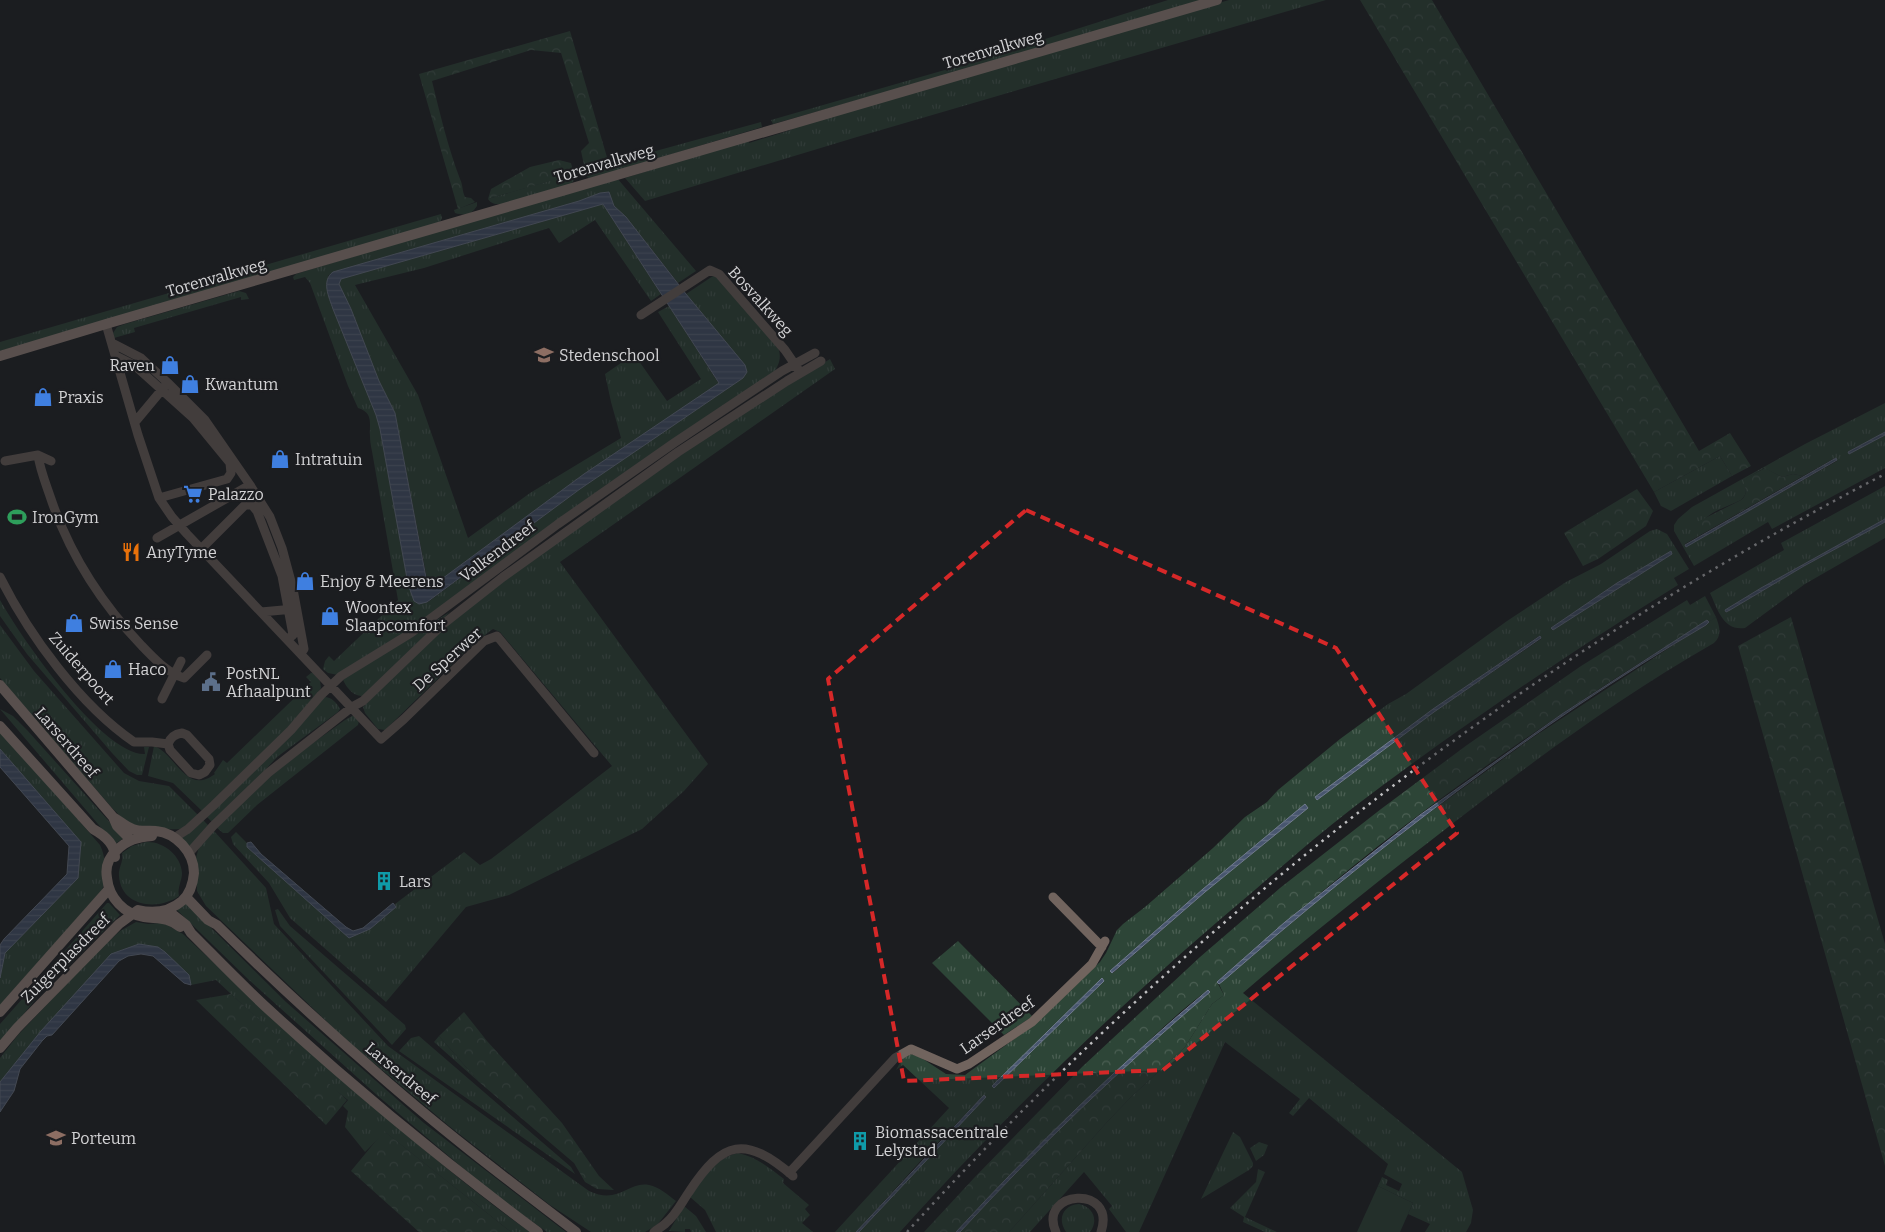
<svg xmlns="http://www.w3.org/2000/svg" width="1885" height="1232" font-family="Bitter,serif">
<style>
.grass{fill:url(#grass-tufts);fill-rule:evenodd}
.forest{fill:url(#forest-crowns)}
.green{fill:#2d4537}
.water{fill:url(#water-rules);stroke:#727c8e;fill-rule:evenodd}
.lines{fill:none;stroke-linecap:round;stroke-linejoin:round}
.street{stroke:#71645e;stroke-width:9}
.secondary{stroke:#a28d83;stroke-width:10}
.rail{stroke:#bfbfc1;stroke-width:2.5;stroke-dasharray:2.5 5;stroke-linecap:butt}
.marked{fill:none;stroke:#d62828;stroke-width:4;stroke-dasharray:10 6;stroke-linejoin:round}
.labels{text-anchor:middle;stroke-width:4.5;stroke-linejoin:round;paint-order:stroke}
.street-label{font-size:16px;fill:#d3d3d5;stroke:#1c1d20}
.poi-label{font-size:16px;fill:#d3d3d5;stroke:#1c1d20;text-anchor:start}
</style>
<defs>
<pattern id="grass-tufts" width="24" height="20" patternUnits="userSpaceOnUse" patternTransform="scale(1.25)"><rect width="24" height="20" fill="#2d4537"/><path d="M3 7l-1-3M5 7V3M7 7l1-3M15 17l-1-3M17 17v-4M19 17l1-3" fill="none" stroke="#4b5f53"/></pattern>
<pattern id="forest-crowns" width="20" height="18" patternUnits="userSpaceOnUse" patternTransform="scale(1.25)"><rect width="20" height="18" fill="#2d4537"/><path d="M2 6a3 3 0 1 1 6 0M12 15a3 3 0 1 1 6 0" fill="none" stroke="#4b5f53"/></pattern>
<pattern id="water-rules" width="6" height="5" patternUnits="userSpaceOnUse" patternTransform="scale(1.25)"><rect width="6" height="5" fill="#48566f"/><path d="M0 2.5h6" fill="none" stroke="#626d83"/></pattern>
</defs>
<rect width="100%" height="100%" fill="#1c1d20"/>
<path class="grass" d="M 1168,0 L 1210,0 L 773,124 L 771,120 L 976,61 Z
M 1229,0 L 1326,0 L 857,137 L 645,201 L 625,178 L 748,140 L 749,143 L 791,130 L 791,128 Z
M 761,122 L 762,127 L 589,179 L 583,171 Z
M 576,173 L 576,178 L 570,185 L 503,204 C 497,204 492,205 488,199 Z
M 617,178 L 696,271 L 678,283 L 626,217 L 614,206 L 609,192 L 600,193 L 579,201 L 333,272 L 328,276 L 328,293 L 333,309 L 376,415 L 380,429 L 408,584 L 414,601 L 419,604 L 428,602 L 580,489 L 743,378 L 745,365 L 686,294 L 713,276 L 719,278 L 778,347 C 782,358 779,365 773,374 L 412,629 L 338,675 L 328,673 L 323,669 L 325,661 L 329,656 L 334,661 L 398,600 L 373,457 C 372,450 370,444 370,437 C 369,424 374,413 358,408 L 348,386 L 310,283 L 305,277 L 294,280 L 293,277 L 296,274 L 325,265 Z
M 477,202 L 477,206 C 471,215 466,216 455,213 L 454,210 Z
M 603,204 L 661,294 L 651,301 L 595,220 L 559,243 L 549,228 L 424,268 L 355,285 L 418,395 L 468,538 L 530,493 L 621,438 L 611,402 L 605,374 L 634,354 L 667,401 L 701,379 L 658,312 L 669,306 L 719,384 L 584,474 L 435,584 L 431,586 L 428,584 L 395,413 L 379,381 L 351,309 L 339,284 L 341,279 Z
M 441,214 L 442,218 L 439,224 L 0,351 L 0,342 Z
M 239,291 L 246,293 L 249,299 L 241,300 L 241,297 L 134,328 L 135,332 L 114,338 L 113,333 L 117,327 L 125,324 Z
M 830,359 L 835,369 L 560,562 L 708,764 L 684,791 L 642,829 L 509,895 L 466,907 L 386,1002 L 290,918 L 269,883 L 233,844 L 231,837 L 236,832 L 247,843 L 247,847 L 351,936 L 359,934 L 396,907 L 395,904 L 464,852 L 480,865 L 491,859 L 612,766 L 500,632 L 493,629 L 490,631 L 467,650 L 385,730 L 378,729 L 365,713 L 363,707 L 437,633 L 493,587 L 731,420 Z
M 1885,403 L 1885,432 L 1848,452 L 1849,454 L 1885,435 L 1885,468 L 1772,529 L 1768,522 L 1694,566 L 1674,531 L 1674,525 L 1678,519 L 1692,507 L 1805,444 ZM 1835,458 L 1837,461 L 1686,546 L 1685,544 L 1697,537 C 1697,514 1723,509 1741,500 C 1748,494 1746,489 1744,480 L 1764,468 L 1782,477 L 1793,474 L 1803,476 Z
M 1720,456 L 1732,476 L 1671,511 L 1661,506 L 1654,492 Z
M 1885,486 L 1885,519 L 1761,588 L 1725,610 L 1730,610 L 1804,566 L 1885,522 L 1885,538 L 1805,584 L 1745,628 C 1723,631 1718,610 1710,593 L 1784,550 L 1781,543 Z
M 1657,529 L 1667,534 L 1689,569 L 1674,578 L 1678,585 C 1566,655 1458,728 1354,807 C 1320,833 1288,861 1256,889 C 1128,996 1012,1108 900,1232 L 859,1232 L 985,1097 L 984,1095 L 926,1155 L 856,1232 L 835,1232 L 949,1108 L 903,1065 L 896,1070 L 902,1059 L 911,1054 L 920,1057 L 946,1074 L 965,1075 L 1036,1023 L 1100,962 L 1106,953 L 1117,930 L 1123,924 L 1145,907 L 1213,848 L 1245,817 L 1267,802 L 1278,790 L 1340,739 L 1388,704 L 1406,694 L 1507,621 L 1566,582 L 1601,564 L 1650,531 ZM 1672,553 L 1553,630 L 1551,628 L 1617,583 ZM 1539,636 L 1541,639 L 1434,712 L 1317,800 L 1315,797 L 1433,709 ZM 1308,807 L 1205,892 L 1113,973 L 1110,971 L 1203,889 ZM 1102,979 L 1104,981 L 995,1087 L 993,1086 Z
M 0,600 C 20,636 103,756 145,754 L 144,747 L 149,747 L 142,775 L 137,775 L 129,771 L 112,753 L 27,654 L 0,616 Z
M 450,612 L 366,695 C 356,699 347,689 343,680 L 353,670 Z
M 1716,617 C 1720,628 1722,635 1714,643 C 1621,696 1536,759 1452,824 C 1381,879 1311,934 1243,993 L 1462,1172 L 1473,1210 L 1471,1223 L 1466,1232 L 1425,1232 L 1430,1224 L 1408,1214 L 1413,1203 L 1378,1186 L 1382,1177 L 1388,1180 L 1386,1185 L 1399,1191 L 1402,1184 L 1384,1174 L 1388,1164 L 1309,1098 L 1293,1116 L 1289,1113 L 1300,1099 L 1225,1042 L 1139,1232 L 1126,1232 L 1109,1209 L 1112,1206 L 1084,1172 L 1030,1232 L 1009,1232 L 1108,1121 L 1131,1097 L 1185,1047 L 1212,1004 L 1224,995 L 1219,984 L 1335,886 L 1422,818 L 1529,740 Z
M 0,625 L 34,671 L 124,773 L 139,781 L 169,786 L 198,815 C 194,819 189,825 183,828 C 177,832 135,826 128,823 C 123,820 118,813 113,809 L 0,678 Z
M 311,673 L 313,673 L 320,681 L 321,688 L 304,713 L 202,811 L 173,783 L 148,776 L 154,746 C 176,754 186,796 215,774 L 214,773 L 223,760 L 227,763 L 311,682 L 306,677 Z
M 323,697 C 330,696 337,702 340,709 L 338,712 L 277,757 L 256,780 L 212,822 L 206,816 C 246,778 289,741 323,697 Z
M 0,709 L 13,716 L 27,730 L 124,838 L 115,844 Z
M 354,715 L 359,721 L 358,725 L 257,805 L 228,833 L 223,833 L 217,828 L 258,786 L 299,753 L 345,720 Z
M 0,730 L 100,845 C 106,857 107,877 102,890 L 0,1005 L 0,978 L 5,953 L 78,878 L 81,842 L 0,749 Z
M 202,819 L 209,826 L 189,848 L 181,839 Z
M 214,831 L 266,888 L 274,924 L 388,1046 L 589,1191 C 619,1205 628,1181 649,1185 C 659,1187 668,1195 676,1201 L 657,1225 L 645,1232 L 591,1232 L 550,1205 L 449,1126 L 344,1038 L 206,906 L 197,891 L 196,858 L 199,847 Z
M 146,842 C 163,841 181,855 182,873 C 182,881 177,888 179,896 C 158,911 121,907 119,876 C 118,868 124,861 122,853 L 132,846 Z
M 107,903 L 109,903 L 120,915 L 38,996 L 0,1044 L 0,1024 Z
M 186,903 L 286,1002 L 424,1123 L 566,1232 L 547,1232 L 491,1192 L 378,1096 L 249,980 L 177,910 Z
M 278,909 L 290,926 L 405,1025 L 406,1029 L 392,1045 L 280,926 L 275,910 Z
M 136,922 L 148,924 L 161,923 L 167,925 L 183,934 C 250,997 317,1058 387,1118 C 433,1157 480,1197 530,1232 L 511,1232 L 385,1132 L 365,1152 L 345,1127 L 348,1111 L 343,1106 L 348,1100 L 330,1086 L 216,980 L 191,985 L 189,975 L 158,947 L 139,944 L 116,952 L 41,1031 L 0,1082 L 0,1058 L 18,1035 L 99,950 L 120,931 Z
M 958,941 L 1032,1016 L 1030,1018 L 1004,1035 L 932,963 Z
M 419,1036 L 571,1167 L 575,1174 L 399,1051 L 411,1038 Z
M 439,1036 L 479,1082 L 434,1042 Z
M 1233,1132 L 1240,1137 L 1253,1163 L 1253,1166 L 1249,1170 L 1201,1199 Z
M 1259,1142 L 1268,1145 L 1264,1155 L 1256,1161 L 1250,1148 Z
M 738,1153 C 757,1157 769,1168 784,1179 L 783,1183 L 809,1205 L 805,1209 L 810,1215 L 802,1223 L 813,1232 L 716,1232 L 705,1210 L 690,1197 C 703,1177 714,1159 738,1153 Z
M 1258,1169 L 1265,1172 L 1245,1217 L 1277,1232 L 1265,1232 L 1243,1222 L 1244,1217 L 1230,1208 L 1256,1182 Z
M 1079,1204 C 1093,1207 1099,1220 1090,1232 L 1066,1232 C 1057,1219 1063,1205 1079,1204 Z
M 684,1206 L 696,1216 L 706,1232 L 691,1232 L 690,1229 L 685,1229 L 685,1232 L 669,1231 Z"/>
<path class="forest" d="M 1360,0 L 1432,0 L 1699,451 L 1730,433 L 1751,466 L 1732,476 L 1720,456 L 1654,492 Z
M 570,31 L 609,164 L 585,170 L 581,151 L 589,143 L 561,53 L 531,50 L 432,81 C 440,114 448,147 460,179 C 463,185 462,191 465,197 L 471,198 L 475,202 L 458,209 L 419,74 Z
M 559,160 L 571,163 L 574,174 L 488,199 L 491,189 L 530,167 Z
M 1765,468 L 1782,477 L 1793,474 L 1803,476 L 1697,537 L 1697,531 L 1695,526 L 1697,522 L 1741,500 C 1748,494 1746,489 1743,480 Z
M 1637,489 L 1653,511 L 1646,526 L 1598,559 L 1583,566 L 1564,533 Z
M 1705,596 L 1716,617 L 1709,622 L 1707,621 C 1594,690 1482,765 1377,847 C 1324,889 1272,934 1221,978 L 1217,982 L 1224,995 L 1212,1004 L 1185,1047 L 1131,1097 L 1108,1121 L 1009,1232 L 960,1232 C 1038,1147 1122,1067 1210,992 L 1208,990 C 1179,1011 1152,1038 1126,1063 C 1067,1117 1010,1173 956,1232 L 924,1232 L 974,1178 L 1082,1067 L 1200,957 L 1280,888 L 1381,809 L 1467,745 L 1581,666 L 1687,600 L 1690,605 Z
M 1791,617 L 1885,944 L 1885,1166 L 1738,646 Z
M 231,994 L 347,1100 L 326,1125 L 196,1000 Z
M 464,1012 L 487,1041 L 562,1123 L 599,1176 L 614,1190 L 597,1189 L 585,1182 L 574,1163 L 479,1082 L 439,1036 Z
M 384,1131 L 511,1232 L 419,1232 L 351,1171 Z"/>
<path class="green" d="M 1378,1186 L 1413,1203 L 1400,1232 L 1357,1232 Z"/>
<path class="water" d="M 609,192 L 614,206 L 626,217 L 686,294 L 745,365 L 747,372 L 743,378 L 580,489 L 427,602 L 419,604 L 414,601 L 408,584 L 380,429 L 376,415 L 333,309 C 329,297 321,281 333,272 L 579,201 L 600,193 ZM 603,204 L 719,383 L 584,474 L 435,584 L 431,585 L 427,583 L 395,413 L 379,381 L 351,309 L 339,284 L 341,279 Z
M 1885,432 L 1885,435 L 1849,454 L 1848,452 Z
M 1836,458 L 1837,460 L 1686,547 L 1685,545 Z
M 1885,519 L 1885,522 L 1804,566 L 1730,610 L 1726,612 L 1725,610 L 1761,588 Z
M 1671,551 L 1672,554 L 1553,630 L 1551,628 L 1617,583 Z
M 1707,620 L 1709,622 L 1706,625 C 1533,726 1374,850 1223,981 L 1219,984 L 1217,982 L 1285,922 L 1420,815 L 1562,714 Z
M 1540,636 L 1541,638 L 1434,712 L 1317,800 L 1315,797 L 1433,709 Z
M 0,749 L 81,842 L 78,878 L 5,953 L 0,978 L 0,945 L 4,939 L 67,874 L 69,846 L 0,767 Z
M 1305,804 L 1308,808 L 1205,892 L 1112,973 L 1110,971 L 1203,889 Z
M 251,842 L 261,854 L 346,927 L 353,931 L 363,928 L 393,903 L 396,907 L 370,929 L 349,938 L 247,847 L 247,843 Z
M 139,944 L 158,947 L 165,952 L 189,975 L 191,985 L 184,983 L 153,956 L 141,954 L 128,956 L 119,961 L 52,1035 L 47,1036 L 42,1041 L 20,1069 L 14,1091 L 0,1112 L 0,1082 L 41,1031 L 111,954 Z
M 1102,978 L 1104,981 L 994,1088 L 992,1086 Z
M 1208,990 L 1210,992 C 1122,1067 1038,1147 960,1232 L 956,1232 C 1035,1146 1119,1065 1208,990 Z
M 984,1095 L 986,1097 L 859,1232 L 856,1232 Z"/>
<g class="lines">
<path class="street" d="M 641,315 L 710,270 L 719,274 L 785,350 L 798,369
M 106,324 L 138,435 L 159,498 L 172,517 L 187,534 L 381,739 L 404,719 L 484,641 L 497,636 L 594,753
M 112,343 L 141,358 L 168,383 L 205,420 L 250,485 L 270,517 L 282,548 L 293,589 L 304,649 L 301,653
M 116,356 L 134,365 L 193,418 L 230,463 L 231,473 L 227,479 L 159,498
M 135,422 L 165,386
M 38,455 C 40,470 46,484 51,499 C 70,555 101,603 142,646 C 154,658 167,673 184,678 L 207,655
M 5,461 L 38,455 L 51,461
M 157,538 L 250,485
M 201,549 L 245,505 L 252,505 L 257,511 L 282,576 L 293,635 L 288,639
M 0,577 C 29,635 80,705 134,742 L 152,742 L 168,744
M 261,612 L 294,609
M 162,699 L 181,661
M 182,733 L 187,735 L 209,759 L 210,765 L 205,772 L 199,775 L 191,773 L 170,750 L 168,744 C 170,738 175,734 182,733 Z
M 174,838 L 188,829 L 214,805 L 291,730 L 321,695 L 341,676 L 411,633 L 558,524 L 674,443 L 782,371 L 815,353
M 189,853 L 213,826 L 268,773 L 352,707 L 363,701 L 442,625 L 503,577 L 678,452 L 787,381 L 821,361
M 1053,897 L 1102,947
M 789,1173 L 895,1058 L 911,1049 L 957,1069 L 969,1064 L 1032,1022 L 1092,964 L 1105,941
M 654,1232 C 658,1229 663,1226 666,1223 C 676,1215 682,1202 689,1192 C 723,1140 745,1135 793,1176
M 1056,1232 C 1037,1190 1117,1184 1101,1232"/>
<path class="secondary" d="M 0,356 L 106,324 L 1217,0
M 0,685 L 113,817 L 117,826 L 131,840
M 0,726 L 93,829 C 104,835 115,844 115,857
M 152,836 C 138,837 127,840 117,850 C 109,857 105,867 107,878 C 109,898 124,914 144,917 C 159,919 168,917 180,927
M 186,897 L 208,920 L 217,925 C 266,973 315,1019 367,1064 C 434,1124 505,1178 576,1232
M 167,910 L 186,925 L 191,933 C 216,958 241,984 267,1008 C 353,1087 444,1162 538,1232
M 0,1012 L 109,889
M 0,1048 L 17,1028 L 119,924 L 138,910 C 154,914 170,911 182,901 C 190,894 193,884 194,873 C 194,852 176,833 156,831 C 148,830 140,832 133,829 C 126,827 120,821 113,817"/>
<path class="rail" d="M 907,1232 C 1186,925 1516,665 1885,474"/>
</g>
<path d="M0 0H1885V1232H0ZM 1026,510 L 1336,648 L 1457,833 L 1163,1070 L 904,1081 L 828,679 Z" fill="#1c1d20" fill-opacity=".55" fill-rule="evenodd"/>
<path class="marked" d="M 1026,510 L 1336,648 L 1457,833 L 1163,1070 L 904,1081 L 828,679 Z"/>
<defs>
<g id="school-bare" transform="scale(1.5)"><path d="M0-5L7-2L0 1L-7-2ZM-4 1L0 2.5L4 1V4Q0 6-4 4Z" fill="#8d6e63" stroke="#1c1d20" stroke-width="2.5" paint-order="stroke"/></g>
<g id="shop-bare" transform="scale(1.5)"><path d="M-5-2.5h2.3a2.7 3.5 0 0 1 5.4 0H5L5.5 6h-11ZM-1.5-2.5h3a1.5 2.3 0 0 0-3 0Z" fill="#3f7fe0" stroke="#1c1d20" stroke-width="2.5" paint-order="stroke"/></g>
<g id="supermarket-bare" transform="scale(1.5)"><path d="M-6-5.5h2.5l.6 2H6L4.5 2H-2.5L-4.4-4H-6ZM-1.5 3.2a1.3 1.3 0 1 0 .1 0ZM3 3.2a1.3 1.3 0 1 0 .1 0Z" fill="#3f7fe0" stroke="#1c1d20" stroke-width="2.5" paint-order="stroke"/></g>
<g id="stadium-bare" transform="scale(1.5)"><path d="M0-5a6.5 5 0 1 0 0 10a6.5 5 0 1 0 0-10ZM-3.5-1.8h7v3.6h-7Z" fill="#2e9e5b" stroke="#1c1d20" stroke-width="2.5" paint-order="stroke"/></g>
<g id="restaurant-bare" transform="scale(1.5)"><path d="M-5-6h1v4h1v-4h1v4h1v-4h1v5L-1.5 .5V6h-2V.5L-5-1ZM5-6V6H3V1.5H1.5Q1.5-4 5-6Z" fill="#e8710a" stroke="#1c1d20" stroke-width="2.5" paint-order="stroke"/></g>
<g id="civic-bare" transform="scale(1.5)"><path d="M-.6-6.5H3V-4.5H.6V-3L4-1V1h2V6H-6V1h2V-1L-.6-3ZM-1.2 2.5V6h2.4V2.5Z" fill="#5c6f8a" stroke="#1c1d20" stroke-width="2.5" paint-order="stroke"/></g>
<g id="building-bare" transform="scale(1.5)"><path d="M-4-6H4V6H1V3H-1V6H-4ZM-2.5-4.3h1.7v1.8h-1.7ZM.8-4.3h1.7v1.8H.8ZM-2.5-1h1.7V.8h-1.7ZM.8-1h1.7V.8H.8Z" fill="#0f9aa8" stroke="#1c1d20" stroke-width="2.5" paint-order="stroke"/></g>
</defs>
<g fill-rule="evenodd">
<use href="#school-bare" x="544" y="355"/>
<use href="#shop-bare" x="170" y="365"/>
<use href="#shop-bare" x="190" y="384"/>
<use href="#shop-bare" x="43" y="397"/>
<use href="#shop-bare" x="280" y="459"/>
<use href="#supermarket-bare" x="193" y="494"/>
<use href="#stadium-bare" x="17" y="517"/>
<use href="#restaurant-bare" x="131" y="552"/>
<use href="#shop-bare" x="305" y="581"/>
<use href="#shop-bare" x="330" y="616"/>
<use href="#shop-bare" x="74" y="623"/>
<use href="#shop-bare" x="113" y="669"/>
<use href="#civic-bare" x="211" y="682"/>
<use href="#building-bare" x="384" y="881"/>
<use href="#school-bare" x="56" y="1138"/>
<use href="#building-bare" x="860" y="1141"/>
</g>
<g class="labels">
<g class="street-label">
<text transform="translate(993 49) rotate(-16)" y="6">Torenvalkweg</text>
<text transform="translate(604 163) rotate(-16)" y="6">Torenvalkweg</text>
<text transform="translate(216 277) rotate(-16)" y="6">Torenvalkweg</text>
<text transform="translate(761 301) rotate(48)" y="6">Bosvalkweg</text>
<text transform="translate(497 551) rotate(-37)" y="6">Valkendreef</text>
<text transform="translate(447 659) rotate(-42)" y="6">De Sperwer</text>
<text transform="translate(82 668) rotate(49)" y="6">Zuiderpoort</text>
<text transform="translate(67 742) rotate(49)" y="6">Larserdreef</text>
<text transform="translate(65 958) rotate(-45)" y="6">Zuigerplasdreef</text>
<text transform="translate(997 1025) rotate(-35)" y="6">Larserdreef</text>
<text transform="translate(401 1073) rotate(40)" y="6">Larserdreef</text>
</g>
<g class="poi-label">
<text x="559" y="361">Stedenschool</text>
<text x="155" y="371" text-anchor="end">Raven</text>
<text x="205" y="390">Kwantum</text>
<text x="58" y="403">Praxis</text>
<text x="295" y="465">Intratuin</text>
<text x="208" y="500">Palazzo</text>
<text x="32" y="523">IronGym</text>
<text x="146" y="558">AnyTyme</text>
<text x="320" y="587">Enjoy &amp; Meerens</text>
<text x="345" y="613">Woontex<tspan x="345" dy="18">Slaapcomfort</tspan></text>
<text x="89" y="629">Swiss Sense</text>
<text x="128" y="675">Haco</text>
<text x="226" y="679">PostNL<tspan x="226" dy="18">Afhaalpunt</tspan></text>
<text x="399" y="887">Lars</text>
<text x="875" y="1138">Biomassacentrale<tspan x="875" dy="18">Lelystad</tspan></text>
<text x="71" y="1144">Porteum</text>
</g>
</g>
</svg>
